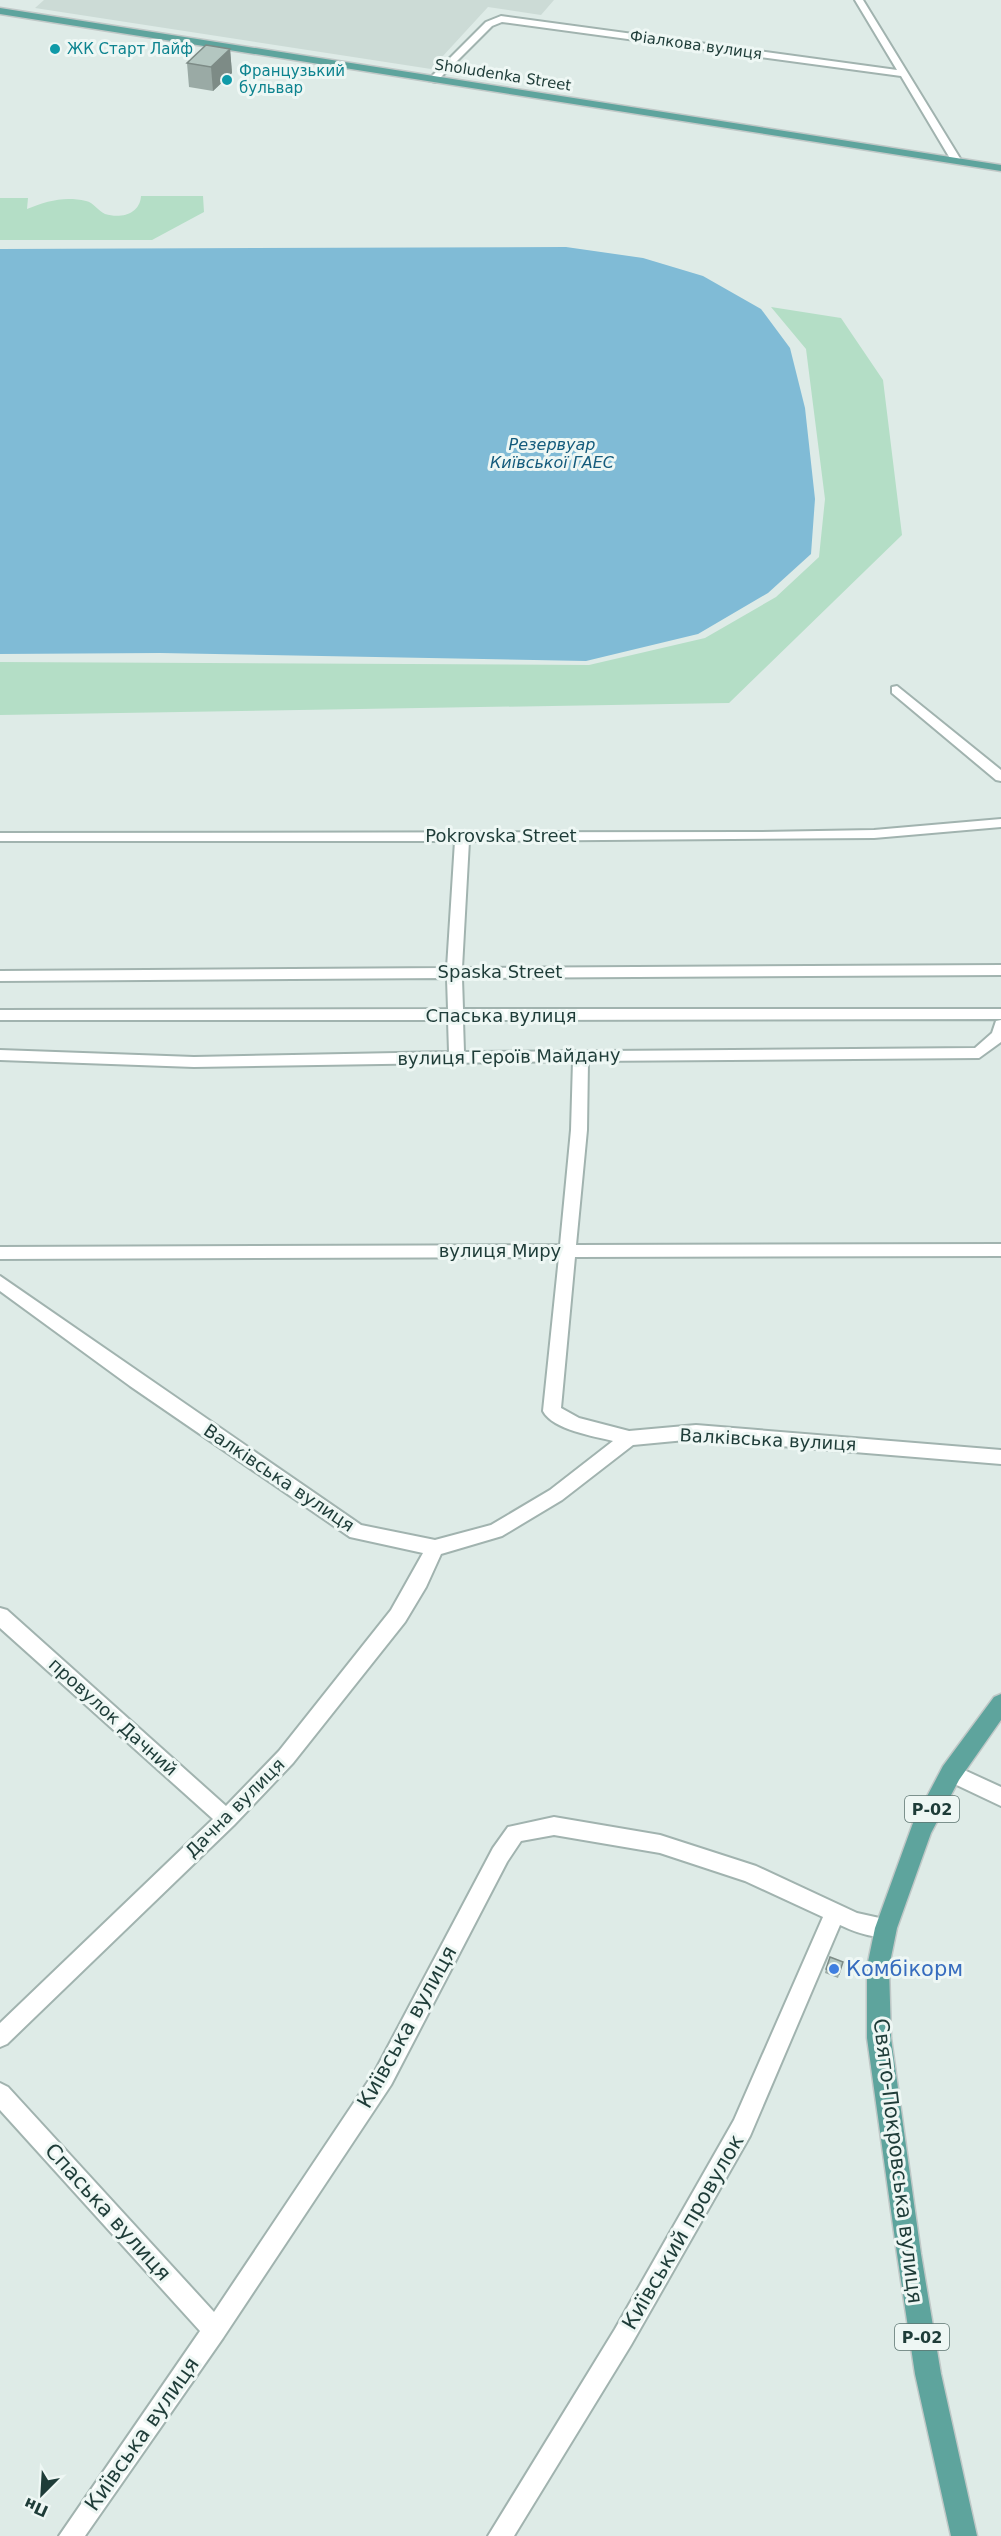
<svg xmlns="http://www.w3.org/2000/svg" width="1001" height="2536" font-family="'DejaVu Sans',sans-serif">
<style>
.built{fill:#ccdbd6}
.green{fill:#b4dec6}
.water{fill:#80bbd6}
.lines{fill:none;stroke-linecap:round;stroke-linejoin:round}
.minor-casing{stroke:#a1b3af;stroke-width:4}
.major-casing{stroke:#c0c8c7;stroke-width:3}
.minor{fill:#fff;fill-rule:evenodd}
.major{fill:#5ea49d;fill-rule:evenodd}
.wall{fill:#9aaaa5}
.shaded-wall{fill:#7d8b86}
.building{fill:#b3c6c0;stroke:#7d8b86;stroke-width:1.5}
.culture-dot{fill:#0f9aa8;stroke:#eef7f4;stroke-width:2}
.shop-dot{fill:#3f7fe0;stroke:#eef7f4;stroke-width:2}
.labels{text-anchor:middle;stroke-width:6;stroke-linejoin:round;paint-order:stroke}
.far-street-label{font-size:15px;fill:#1e3c38;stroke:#eef7f4}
.far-culture-label{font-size:15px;fill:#0d838f;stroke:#eef7f4;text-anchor:start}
.far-water-label{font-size:16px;font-style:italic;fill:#145b7c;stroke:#eef7f4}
.shield{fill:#eef7f4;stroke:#5c7470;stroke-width:1.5}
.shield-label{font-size:16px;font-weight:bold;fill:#1e3c38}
.street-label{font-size:18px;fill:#1e3c38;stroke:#eef7f4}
.near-shop-label{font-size:21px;fill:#366cbe;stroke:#eef7f4;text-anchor:start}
.near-street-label{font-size:21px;fill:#1e3c38;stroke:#eef7f4}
</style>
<rect width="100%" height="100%" fill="#deebe7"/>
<path class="built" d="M 44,0 L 554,0 L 541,15 L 488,7 L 431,69 L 35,8 Z"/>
<path class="green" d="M 141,196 L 203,196 L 204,212 L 152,240 L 0,240 L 0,198 L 28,198 L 27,209 C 47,201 64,196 86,201 C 93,202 98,211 105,214 C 121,219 140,214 141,196 Z
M 771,307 L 841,318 L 883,380 L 902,535 L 729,703 L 0,715 L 0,662 L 589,665 L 705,638 L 776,597 L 819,557 L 825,499 L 806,349 Z"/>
<path class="water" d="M 566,247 L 643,258 L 703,276 L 761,309 L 790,348 L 805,408 L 815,499 L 811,554 L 768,593 L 698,634 L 586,661 L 160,653 L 0,654 L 0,249 Z"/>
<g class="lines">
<g class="minor-casing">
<path id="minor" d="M 855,0 L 863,0 L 961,160 L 959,162 L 951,160 L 901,76 L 502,22 L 492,26 L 436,82 L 428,80 L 486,22 L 501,16 L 897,70 Z
M 897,686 L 1001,770 L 1001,781 L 996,780 L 892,693 L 892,687 Z
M 1001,819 L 1001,827 L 874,838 L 469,841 L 462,968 L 1001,965 L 1001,975 L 462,978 L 463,1009 L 1001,1009 L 1001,1019 L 463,1020 L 464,1052 L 975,1048 L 992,1033 L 996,1021 L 1001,1020 L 1001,1042 L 979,1058 L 588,1061 L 587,1130 L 576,1245 L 1001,1244 L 1001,1256 L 575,1257 L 561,1408 L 579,1418 L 629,1431 L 696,1425 L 1001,1450 L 1001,1464 L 696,1439 L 633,1445 L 562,1500 L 502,1536 L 441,1554 L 426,1587 L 405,1622 L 293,1763 L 234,1825 L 7,2044 L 0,2047 L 0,2023 L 213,1819 L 0,1628 L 0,1608 L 7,1610 L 226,1806 L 279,1751 L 391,1610 L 423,1553 L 350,1537 L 130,1386 L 0,1291 L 0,1276 L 361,1525 L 435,1540 L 491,1525 L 550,1490 L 613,1441 C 594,1436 553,1430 543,1411 L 559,1257 L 0,1259 L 0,1247 L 560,1245 L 571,1130 L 573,1061 L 194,1067 L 0,1060 L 0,1050 L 194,1057 L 449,1052 L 448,1020 L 0,1020 L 0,1010 L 448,1009 L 447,978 L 0,981 L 0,971 L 447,968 L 455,841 L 0,841 L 0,833 L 762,832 L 874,830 Z
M 951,1764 L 1001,1787 L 1001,1806 L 944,1779 L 941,1773 L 944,1767 Z
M 554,1817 L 660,1835 L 756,1866 L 857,1913 L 893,1921 L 896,1928 L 893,1935 C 878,1941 855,1932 840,1925 L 750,2136 L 631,2345 L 514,2536 L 488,2536 L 615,2329 L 734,2120 L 823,1917 L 745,1881 L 660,1853 L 554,1835 L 521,1841 L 507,1862 L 391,2085 L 223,2338 L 85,2536 L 59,2536 L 200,2331 L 0,2110 L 0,2083 L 8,2087 L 214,2312 L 375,2071 L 493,1848 L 508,1827 Z"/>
</g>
<g class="major-casing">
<path id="major" d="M 0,8 L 1001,165 L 1001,171 L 0,14 Z
M 1001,1694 L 1001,1720 L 959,1780 L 931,1833 L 897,1928 L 889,1967 L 891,2038 L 921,2254 L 941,2374 L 977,2536 L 951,2536 L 915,2374 L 897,2254 L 867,2038 L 867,1967 L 875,1928 L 913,1823 L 943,1766 L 994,1697 Z"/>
</g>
<use href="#minor" class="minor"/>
<use href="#major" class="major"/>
</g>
<path class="wall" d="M 230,49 L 232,73 L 213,91 L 189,87 L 187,63 Z
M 843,1962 L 838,1978 L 825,1973 L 826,1969 Z"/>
<path class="shaded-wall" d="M 230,49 L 232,73 L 213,91 L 211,67 Z"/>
<path class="building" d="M 206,45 L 230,49 L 211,67 L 187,63 Z
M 830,1957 L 843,1962 L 839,1974 L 826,1969 Z"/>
<g class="culture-dot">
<circle cx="55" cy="49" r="6"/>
<circle cx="227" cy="80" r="6"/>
</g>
<circle class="shop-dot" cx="834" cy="1969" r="6"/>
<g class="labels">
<g class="far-street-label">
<text transform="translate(696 45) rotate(8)" y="5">Фіалкова вулиця</text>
<text transform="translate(503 75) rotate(9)" y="5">Sholudenka Street</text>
</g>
<g class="far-culture-label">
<text x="67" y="54">ЖК Старт Лайф</text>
<text x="239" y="76">Французький<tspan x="239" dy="17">бульвар</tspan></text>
</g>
<g class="far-water-label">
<text x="552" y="450">Резервуар<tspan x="552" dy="18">Київської ГАЕС</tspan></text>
</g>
<g class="shield">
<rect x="905" y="1796" width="54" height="26" rx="4.5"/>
<rect x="895" y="2324" width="54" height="26" rx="4.5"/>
</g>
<g class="shield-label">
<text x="932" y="1815">Р-02</text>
<text x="922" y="2343">Р-02</text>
</g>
<g class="street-label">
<text x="501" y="842">Pokrovska Street</text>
<text x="500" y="978">Spaska Street</text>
<text x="501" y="1022">Спаська вулиця</text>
<text transform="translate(509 1057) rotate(-1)" y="6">вулиця Героїв Майдану</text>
<text x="500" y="1257">вулиця Миру</text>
<text transform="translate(768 1440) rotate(3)" y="6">Валківська вулиця</text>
<text transform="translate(279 1478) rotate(34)" y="6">Валківська вулиця</text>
<text transform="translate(113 1717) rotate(42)" y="6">провулок Дачний</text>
<text transform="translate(235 1808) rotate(-45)" y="6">Дачна вулиця</text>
</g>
<g class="near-shop-label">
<text x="846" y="1976">Комбікорм</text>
</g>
<g class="near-street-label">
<text transform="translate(407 2027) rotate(-61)" y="7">Київська вулиця</text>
<text transform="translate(898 2161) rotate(83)" y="7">Свято-Покровська вулиця</text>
<text transform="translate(108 2212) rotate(48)" y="7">Спаська вулиця</text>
<text transform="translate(683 2232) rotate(-60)" y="7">Київський провулок</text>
<text transform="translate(142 2434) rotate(-55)" y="7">Київська вулиця</text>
</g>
</g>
<g transform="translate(42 2494) rotate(204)" stroke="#eef7f4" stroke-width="4.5" paint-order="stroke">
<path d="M0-4.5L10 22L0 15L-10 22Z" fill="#1e3c38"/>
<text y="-9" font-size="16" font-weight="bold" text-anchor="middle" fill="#1e3c38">Пн</text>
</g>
</svg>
